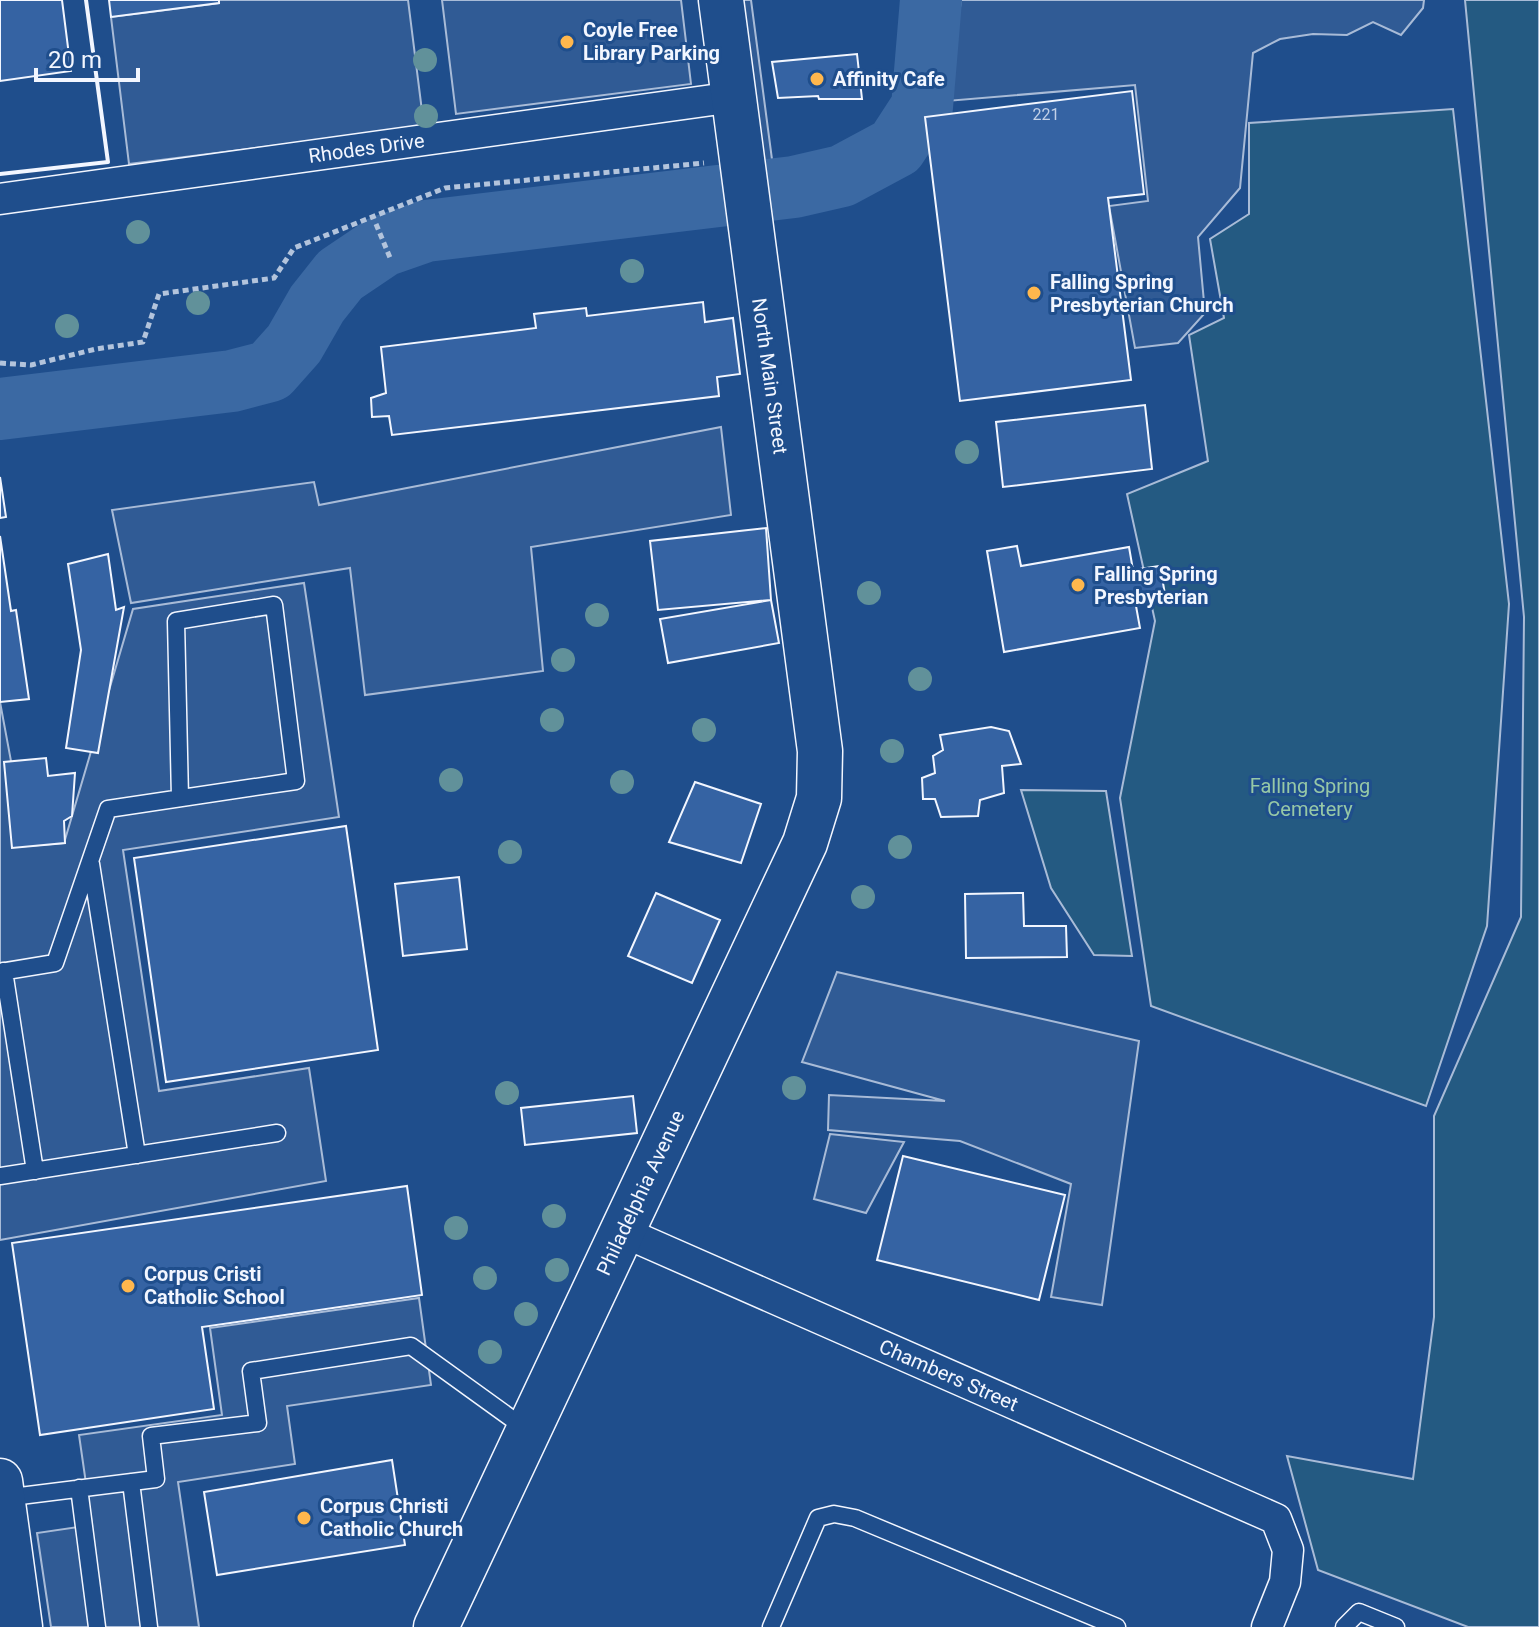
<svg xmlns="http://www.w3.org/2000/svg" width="1539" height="1627" font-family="Roboto,sans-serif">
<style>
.green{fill:#245a82;stroke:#a8bbd7;stroke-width:2}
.parking{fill:#305b95;stroke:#a8bbd7;stroke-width:2}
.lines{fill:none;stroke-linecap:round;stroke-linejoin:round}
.river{stroke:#3b69a3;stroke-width:62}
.building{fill:#3563a3;stroke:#f2f6ff;stroke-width:2}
.lane-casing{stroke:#f2f6ff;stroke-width:19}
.street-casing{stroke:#f2f6ff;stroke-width:33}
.primary-casing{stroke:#f2f6ff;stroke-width:47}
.path{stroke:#b3c4dc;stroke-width:5;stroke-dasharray:6 4;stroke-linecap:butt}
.lane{stroke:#1f4e8c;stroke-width:16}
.street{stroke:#1f4e8c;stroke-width:30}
.primary{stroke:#1f4e8c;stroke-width:44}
.wall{stroke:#f2f6ff;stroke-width:4}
.tree{fill:#61919a}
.poi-dot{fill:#ffb74d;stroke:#1f4e8c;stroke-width:3}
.labels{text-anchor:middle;stroke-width:6;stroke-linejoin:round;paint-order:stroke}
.number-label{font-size:16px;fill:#c3d1e8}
.poi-label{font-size:20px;font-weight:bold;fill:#f2f6ff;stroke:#1f4e8c;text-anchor:start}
.street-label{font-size:20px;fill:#f2f6ff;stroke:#1f4e8c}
.park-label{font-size:20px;fill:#97c8a6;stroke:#1f4e8c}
</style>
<rect width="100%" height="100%" fill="#1f4e8c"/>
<path class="green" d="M 1465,0 L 1539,0 L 1539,1627 L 1468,1627 L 1318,1570 L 1287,1456 L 1413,1479 L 1434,1317 L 1434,1116 L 1521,917 L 1524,617 Z
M 1453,109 L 1509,604 L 1487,926 L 1426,1106 L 1151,1006 L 1120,798 L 1155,621 L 1127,494 L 1208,461 L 1189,335 L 1224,318 L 1210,239 L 1249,214 L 1249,123 Z
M 1021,790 L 1106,791 L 1132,956 L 1094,955 L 1051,888 Z"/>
<path class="parking" d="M 219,0 L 408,0 L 424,127 L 129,164 L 111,17 L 219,3 Z
M 442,0 L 681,0 L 691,84 L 456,114 Z
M 735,0 L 751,0 L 773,167 L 758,164 Z
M 961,0 L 1424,0 L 1423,8 L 1401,35 L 1373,22 L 1347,35 L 1313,34 L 1280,39 L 1253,53 L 1240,188 L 1198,237 L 1205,313 L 1178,343 L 1135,348 L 1109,206 L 1148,201 L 1135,85 L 947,101 Z
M 721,427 L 731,515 L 531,547 L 543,671 L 365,695 L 350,568 L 131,603 L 112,510 L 314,482 L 319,505 Z
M 304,583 L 339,817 L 123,850 L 159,1091 L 309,1068 L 326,1181 L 0,1240 L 0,702 L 11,761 L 16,847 L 64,843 L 133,609 Z
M 837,972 L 1139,1041 L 1102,1305 L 1051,1297 L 1071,1184 L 960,1141 L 828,1130 L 829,1095 L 945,1101 L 802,1062 Z
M 830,1134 L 904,1142 L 866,1213 L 814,1199 Z
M 419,1298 L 431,1385 L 287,1406 L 295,1464 L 178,1482 L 199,1627 L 51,1627 L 37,1533 L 92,1525 L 79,1435 L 222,1415 L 210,1328 Z"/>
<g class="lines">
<path class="river" d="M 0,409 L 232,381 L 270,371 L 294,344 L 317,304 L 340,275 L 383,246 L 426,231 L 794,187 L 842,176 L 896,147 L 922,107 L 931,0"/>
</g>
<path class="building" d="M 0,0 L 62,0 L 71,71 L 0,81 Z
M 109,0 L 219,0 L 219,3 L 111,17 Z
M 857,54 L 862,99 L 819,99 L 818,96 L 778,98 L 772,62 Z
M 1132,91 L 1144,194 L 1108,198 L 1131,380 L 960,401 L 925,117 Z
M 703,302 L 705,322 L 733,318 L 740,374 L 717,377 L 719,396 L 392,435 L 389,416 L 372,417 L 371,398 L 386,393 L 381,347 L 536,328 L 534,314 L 586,308 L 587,316 Z
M 1145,405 L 1152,469 L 1003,487 L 996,422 Z
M 0,477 L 6,517 L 0,518 Z
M 766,528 L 771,600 L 658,610 L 650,541 Z
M 0,536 L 11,611 L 16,610 L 29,699 L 0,702 Z
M 1017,546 L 1021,566 L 1129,547 L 1133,570 L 1160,566 L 1166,600 L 1136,606 L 1140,628 L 1004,652 L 987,551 Z
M 108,554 L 116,610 L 124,607 L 98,753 L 66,748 L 81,650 L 68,564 Z
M 771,600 L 779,643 L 668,663 L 660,619 Z
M 991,727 L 1009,731 L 1021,764 L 1002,766 L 1004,793 L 980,800 L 978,816 L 941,817 L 935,799 L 923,799 L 922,778 L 935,773 L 933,756 L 943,750 L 940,735 Z
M 46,758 L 48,776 L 75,773 L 72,816 L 64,821 L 65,843 L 12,848 L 4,762 Z
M 695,782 L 761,804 L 741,863 L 669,842 Z
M 346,826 L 378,1050 L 166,1082 L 134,858 Z
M 459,877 L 467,949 L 403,956 L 395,884 Z
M 656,893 L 720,920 L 692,983 L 628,956 Z
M 1023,893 L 1024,926 L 1066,926 L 1067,957 L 966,958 L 965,894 Z
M 633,1096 L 637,1133 L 525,1145 L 521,1108 Z
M 903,1156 L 1065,1195 L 1039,1300 L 877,1260 Z
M 407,1186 L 422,1295 L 202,1327 L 214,1409 L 40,1435 L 12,1243 Z
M 392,1460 L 405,1545 L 217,1575 L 204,1492 Z"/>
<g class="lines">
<g class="lane-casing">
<path id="lane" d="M 91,864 L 137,1155
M 4,971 L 35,1171
M 0,972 L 55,963 L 108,809 L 296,781 L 274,605 L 176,621 L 180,798
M 0,1176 L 277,1133
M 131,1482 L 149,1627
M 79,1488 L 97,1627
M 4,1498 L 156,1479 L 151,1436 L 258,1423 L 251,1371 L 411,1346 L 526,1429
M 771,1627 L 818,1518 L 834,1514 L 855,1518 L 1117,1627
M 1344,1627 L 1359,1612 L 1396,1627"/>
</g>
<g class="street-casing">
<g id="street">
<path id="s1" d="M 0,199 L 734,97"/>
<path id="s2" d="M 621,1231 L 1276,1519 L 1288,1550 L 1285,1582 L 1267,1627"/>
</g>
</g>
<g class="primary-casing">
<g id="primary">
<path d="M 0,1481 L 20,1627"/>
<path id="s3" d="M 436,1627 L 805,843 L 819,798 L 820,751 L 721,0"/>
</g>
</g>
<path class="path" d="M 376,224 L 391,260
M 0,363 L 31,365 L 96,349 L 143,342 L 159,294 L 274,278 L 294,248 L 445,188 L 704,163"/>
<use href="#lane" class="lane"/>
<use href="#street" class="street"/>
<use href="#primary" class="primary"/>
<path class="wall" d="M 0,174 L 108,162 L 86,0"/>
</g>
<g class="tree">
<circle cx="425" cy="60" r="12"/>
<circle cx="426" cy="116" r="12"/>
<circle cx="138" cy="232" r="12"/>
<circle cx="632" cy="271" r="12"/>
<circle cx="198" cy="303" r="12"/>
<circle cx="67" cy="326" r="12"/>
<circle cx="967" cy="452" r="12"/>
<circle cx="869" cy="593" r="12"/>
<circle cx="597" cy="615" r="12"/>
<circle cx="563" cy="660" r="12"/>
<circle cx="920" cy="679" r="12"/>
<circle cx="552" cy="720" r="12"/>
<circle cx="704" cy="730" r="12"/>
<circle cx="892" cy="751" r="12"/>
<circle cx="451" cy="780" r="12"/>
<circle cx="622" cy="782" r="12"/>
<circle cx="900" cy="847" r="12"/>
<circle cx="510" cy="852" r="12"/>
<circle cx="863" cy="897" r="12"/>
<circle cx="794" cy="1088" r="12"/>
<circle cx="507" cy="1093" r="12"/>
<circle cx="554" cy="1216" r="12"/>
<circle cx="456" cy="1228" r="12"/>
<circle cx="557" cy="1270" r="12"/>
<circle cx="485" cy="1278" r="12"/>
<circle cx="526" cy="1314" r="12"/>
<circle cx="490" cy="1352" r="12"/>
</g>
<g class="poi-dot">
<circle cx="567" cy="42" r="8"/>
<circle cx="817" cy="79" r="8"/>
<circle cx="1034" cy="293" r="8"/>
<circle cx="1078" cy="585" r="8"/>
<circle cx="128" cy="1286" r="8"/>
<circle cx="304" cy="1518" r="8"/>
</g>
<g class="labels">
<g class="number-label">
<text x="1046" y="120">221</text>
</g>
<g class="poi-label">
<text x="583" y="37">Coyle Free<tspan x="583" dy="23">Library Parking</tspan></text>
<text x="833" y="86">Affinity Cafe</text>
<text x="1050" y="289">Falling Spring<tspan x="1050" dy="23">Presbyterian Church</tspan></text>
<text x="1094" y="581">Falling Spring<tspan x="1094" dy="23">Presbyterian</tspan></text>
<text x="144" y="1281">Corpus Cristi<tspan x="144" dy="23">Catholic School</tspan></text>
<text x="320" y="1513">Corpus Christi<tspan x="320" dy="23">Catholic Church</tspan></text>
</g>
<g class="street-label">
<text dy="7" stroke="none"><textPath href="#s1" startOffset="370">Rhodes Drive</textPath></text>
<text transform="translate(770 376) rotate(82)" y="7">North Main Street</text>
<text dy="7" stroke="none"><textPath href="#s3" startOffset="480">Philadelphia Avenue</textPath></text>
<text dy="7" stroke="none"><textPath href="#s2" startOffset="358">Chambers Street</textPath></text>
</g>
<g class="park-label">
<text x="1310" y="793">Falling Spring<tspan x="1310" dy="23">Cemetery</tspan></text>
</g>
</g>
<path d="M36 68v12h102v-12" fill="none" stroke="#f2f6ff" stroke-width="4"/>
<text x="48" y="68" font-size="24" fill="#f2f6ff" stroke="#1f4e8c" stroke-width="6" paint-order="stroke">20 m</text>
</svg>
